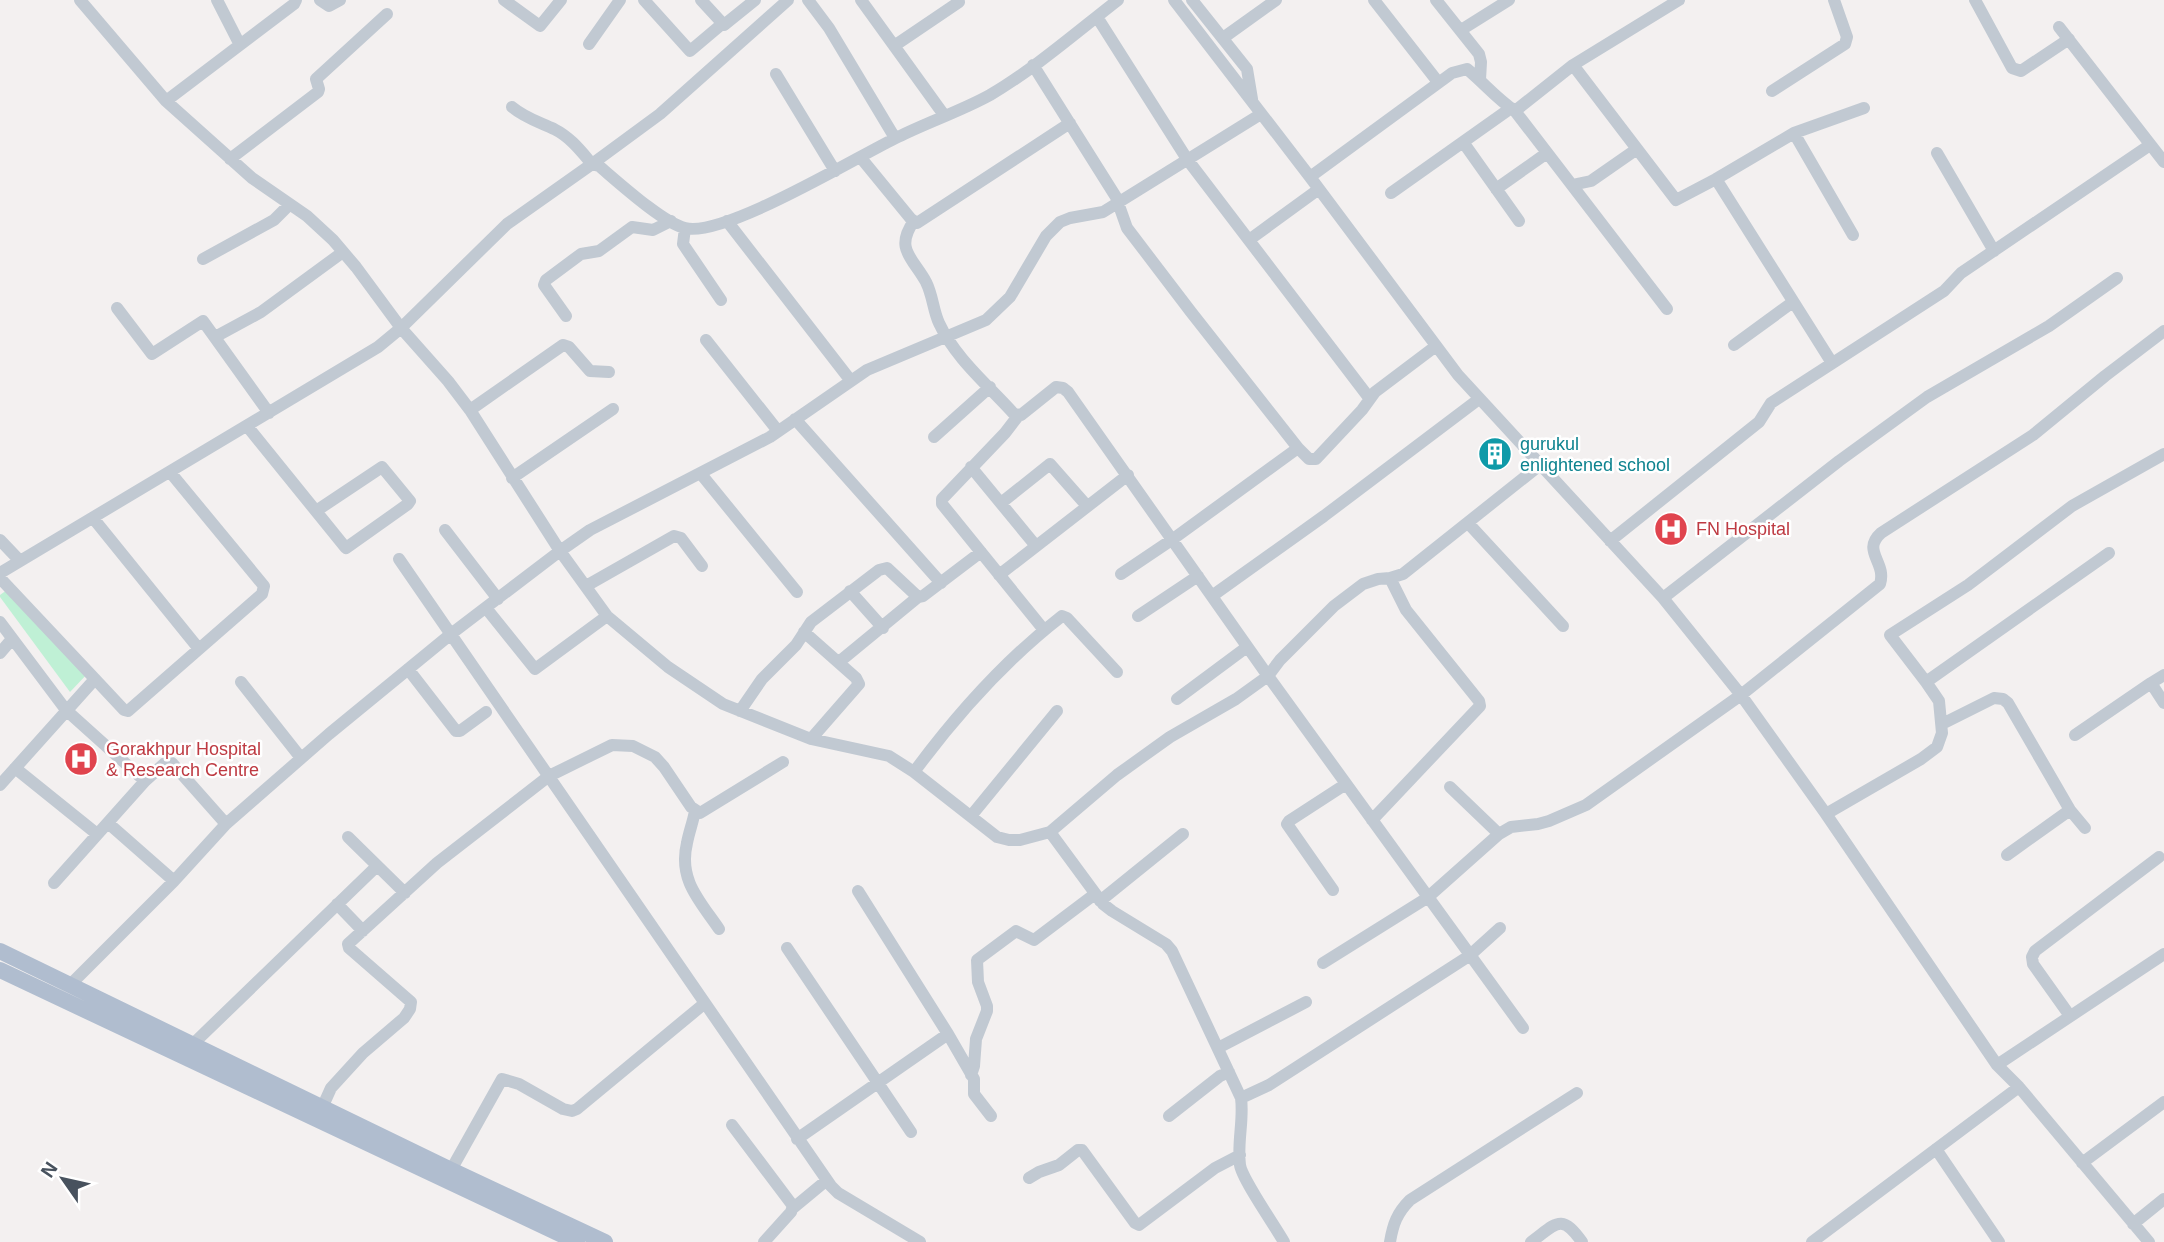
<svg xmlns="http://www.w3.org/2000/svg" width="2164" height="1242" font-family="Helvetica,sans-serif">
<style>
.green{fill:#bff0d5}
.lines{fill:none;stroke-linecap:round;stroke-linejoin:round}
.minor{stroke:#c1c9d2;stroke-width:12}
.major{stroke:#b0bdcf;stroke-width:16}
.labels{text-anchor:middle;stroke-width:5;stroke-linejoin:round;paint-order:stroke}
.culture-label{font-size:18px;fill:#0d838f;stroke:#fff;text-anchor:start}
.health-label{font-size:18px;fill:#be3a42;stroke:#fff;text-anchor:start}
</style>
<rect width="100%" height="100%" fill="#f3f0f0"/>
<path class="green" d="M 11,587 L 89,672 L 70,692 L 0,597 L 0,595 Z"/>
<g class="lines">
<path class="minor" d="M 217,0 L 240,45
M 320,0 L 329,6 L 340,0
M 504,0 L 540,26 L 561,0
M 644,0 L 690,51 L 722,24
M 701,0 L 724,25 L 755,0
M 808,0 L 829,28 L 895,138
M 861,0 L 944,115
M 1118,0 C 1078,31 1033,70 990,95 C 961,111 928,122 898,137 C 858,156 724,238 685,228 C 663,223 618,182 599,166 L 592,164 L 507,224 L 401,328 L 448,381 L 470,410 L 560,551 L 590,530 L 770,437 L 867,370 L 986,320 L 1010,297 L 1046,236 L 1060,222 L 1070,218 L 1103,212 L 1261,114
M 1174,0 L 1310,177 L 1458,375 L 1663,598 L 1741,695 L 1826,814 L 1997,1065 L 2019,1087 L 2149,1242
M 1192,0 L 1247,69 L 1252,99
M 1374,0 L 1438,82
M 1436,0 L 1479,54 L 1481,62 L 1480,80
M 1975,0 L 2012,68 L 2021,71 L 2069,39
M 1097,17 L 1187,159 L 1370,399
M 2059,27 L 2164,162
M 1461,30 L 1509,0
M 1223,38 L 1276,0
M 589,44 L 620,0
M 894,46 L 959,2
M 1033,65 L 1116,197 L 1127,228 L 1191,312 L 1298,448 L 1309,459 L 1316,459 L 1362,410 L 1375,392 L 1436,346
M 1573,65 L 1676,200 L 1716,179
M 776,74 L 835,171
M 1772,91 L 1845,44 L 1847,37 L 1834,0
M 166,101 L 294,4 L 296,0
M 512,107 C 525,118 539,122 554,129 C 570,137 580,150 592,164 L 660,114 L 788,0
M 1515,111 L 1667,309
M 1794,133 L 1853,235
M 1463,142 L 1519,221
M 1937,153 L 1994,251
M 861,158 L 911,219 L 917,223 L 1070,123
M 230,159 L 318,92 L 319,89 L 316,79 L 387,14
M 1310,177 L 1452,73 L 1467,69 C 1484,83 1496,98 1515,111 L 1573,65 L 1679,0
M 1572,185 L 1591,181 L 1637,149
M 1496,189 L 1547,153
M 1391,193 L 1511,108
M 727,221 L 851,381
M 914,221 C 894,249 913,258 926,282 C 933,296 933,310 939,323 C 955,358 989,386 1014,414 L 1021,415 L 1056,387 L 1063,388 L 1068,392 L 1268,676 L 1523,1028
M 685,228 L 683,244 L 721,300
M 1249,240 L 1319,189
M 203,259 L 274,220 L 289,205
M 117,308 L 152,354 L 203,321 L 269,413
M 566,316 L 544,285 L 546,280 L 581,254 L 599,251 L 632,227 L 653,230 L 671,221
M 215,337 L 261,312 L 343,252
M 706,340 L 778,431
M 1734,345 L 1793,302
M 1832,363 L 1716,179 L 1794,133 L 1864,108
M 470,410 L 563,345 L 569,347 L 590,371 L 609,372
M 1018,416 L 1005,433 L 942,499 L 942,504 L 1044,630
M 795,419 L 941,583
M 247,426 L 345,547 L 346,548 L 408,504 L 410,501 L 382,467 L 316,511
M 934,437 L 990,387
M 971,467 L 1036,546
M 701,474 L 797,592
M 512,478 L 613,409
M 1001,503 L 1050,464 L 1087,506
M 93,518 L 199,649
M 1468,523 L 1563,626
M 445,530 L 498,599
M 0,540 L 20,561
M 1610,541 L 1759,422 L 1771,403 L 1944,291 L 1961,273 L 2150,145
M 399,559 L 831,1186 L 838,1193 L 920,1242
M 0,573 L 378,347 L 401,328 L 356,267 L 333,240 L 307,216 L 252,178 L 166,101 L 80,0
M 1121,574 L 1173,539 L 1298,448
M 999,575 L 1128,475
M 0,578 L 95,679
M 586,586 L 674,536 L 681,538 L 702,566
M 850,591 L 883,628
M 1212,596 L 1324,516 L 1479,399
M 1663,598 L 1839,461 L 1927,397 L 2049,326 L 2117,278
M 486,608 L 535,669 L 607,616
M 1138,616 L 1198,576
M 0,622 L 66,710 L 145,781
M 804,632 L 856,678 L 859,684 L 811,739
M 0,653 L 12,639
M 839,662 L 918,597
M 408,669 L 456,731 L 460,731 L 486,712
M 2164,675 L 2151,683 L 2164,703
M 241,682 L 301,758
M 1926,682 L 1890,635 L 1968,585 L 2072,506 L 2164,454
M 1177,699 L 1247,647
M 740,711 L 762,679 L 796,645 L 811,622 L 879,570 L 887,568 L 918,597 L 923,596 L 981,552
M 1942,724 L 1994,698 L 2003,699 L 2008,703 L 2070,810 L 2085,828
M 2075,735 L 2151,683
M 15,768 L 97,834
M 914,772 C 957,714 1005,660 1062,616 L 1067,618 L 1117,672
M 0,785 L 95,679 L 124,710 L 128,711 L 262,594 L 264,586 L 170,472
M 1450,787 L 1499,834
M 695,811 C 693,822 689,832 687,843 C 678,880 700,901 719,929
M 1826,814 L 1921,759 L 1937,747 L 1942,733 L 1939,701 L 1926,682 L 2109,553
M 971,816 L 1057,711
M 1372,820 L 1480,706 L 1479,701 L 1406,610 L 1390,578
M 108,823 L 174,881
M 1050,832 L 1103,904 L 1112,911 L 1166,944 L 1172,951 L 1241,1098 C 1244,1120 1237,1142 1240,1165 C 1242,1179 1275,1226 1284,1242
M 348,837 L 405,893
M 2007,855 L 2070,810
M 54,883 L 145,781 L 165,763 L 172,763 L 226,824
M 1333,890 L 1287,824 L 1289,821 L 1346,784
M 858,891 L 948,1034 L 974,1079 L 974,1094 L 991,1116
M 1100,901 L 1183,834
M 337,904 L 363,931
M 787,948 L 911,1132
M 1323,963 L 1427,898 L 1499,834 L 1511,827 L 1538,824 L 1549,821 L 1586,805 L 1741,695 L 1880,584 C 1887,562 1861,551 1881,533 L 2033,435 L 2105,376 L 2164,331
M 69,986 L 174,881 L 226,824 L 329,734 L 451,634 L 560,551 L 607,616 L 668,667 L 723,704 L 811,739 L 889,756 L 914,772 L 997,837 L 1009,840 L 1020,840 L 1050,832 L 1117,775 L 1170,737 L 1236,699 L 1268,676 L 1280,660 L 1334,606 L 1363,584 L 1378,579 L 1390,578 L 1403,574 L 1540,465
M 2070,1016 L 2033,964 L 2032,957 L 2035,951 L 2159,857
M 192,1045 L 377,866
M 1218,1048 L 1306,1002
M 1997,1065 L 2164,954
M 971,1075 L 974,1066 L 976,1039 L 987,1011 L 987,1006 L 978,982 L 977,960 L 1016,931 L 1034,940 L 1095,894
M 1241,1098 L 1269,1085 L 1469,956 L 1500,928
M 322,1108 L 331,1088 L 363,1053 L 404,1018 L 410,1009 L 411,1002 L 349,948 L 348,944 L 437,863 L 549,776 L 612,745 L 633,746 L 655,757 L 664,767 L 691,807 L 700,813 L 783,762
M 1169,1116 L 1220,1076 L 1229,1072
M 732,1125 L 793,1206 L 791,1212 L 764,1242
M 797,1139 L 948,1034
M 1936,1149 L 1999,1242
M 2082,1163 L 2164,1102
M 451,1170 L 502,1079 L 519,1084 L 563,1109 L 572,1111 L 577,1109 L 705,1003
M 1029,1178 L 1039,1172 L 1059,1165 L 1078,1150 L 1082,1150 L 1135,1223 L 1139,1225 L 1215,1168 L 1240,1155
M 792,1209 L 827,1180
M 2133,1224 L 2164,1199
M 1390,1242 C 1393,1224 1397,1213 1410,1200 L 1577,1093
M 1531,1242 C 1556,1224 1561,1212 1582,1242
M 1812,1242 L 2019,1087"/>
<path class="major" d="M 0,951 L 451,1170 L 605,1242
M 0,970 L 577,1242"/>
</g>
<defs>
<g id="building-disc" transform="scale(1.75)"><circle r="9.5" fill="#0f9aa8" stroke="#fff"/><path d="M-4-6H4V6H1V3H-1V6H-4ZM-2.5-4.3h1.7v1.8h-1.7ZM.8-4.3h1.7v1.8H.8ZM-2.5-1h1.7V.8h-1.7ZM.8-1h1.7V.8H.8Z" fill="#fff"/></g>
<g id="hospital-disc" transform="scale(1.75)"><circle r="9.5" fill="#e0444e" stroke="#fff"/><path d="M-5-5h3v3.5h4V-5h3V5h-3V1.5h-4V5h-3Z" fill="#fff"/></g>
</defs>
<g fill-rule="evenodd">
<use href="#building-disc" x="1495" y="454"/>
<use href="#hospital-disc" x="1671" y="529"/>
<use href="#hospital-disc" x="81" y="759"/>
</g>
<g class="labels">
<g class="culture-label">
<text x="1520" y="450">gurukul<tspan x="1520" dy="21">enlightened school</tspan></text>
</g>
<g class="health-label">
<text x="1696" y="535">FN Hospital</text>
<text x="106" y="755">Gorakhpur Hospital<tspan x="106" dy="21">&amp; Research Centre</tspan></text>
</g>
</g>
<g transform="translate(63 1179) rotate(304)" stroke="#ffffff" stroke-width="5" paint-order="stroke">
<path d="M0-5L12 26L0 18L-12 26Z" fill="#48525e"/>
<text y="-10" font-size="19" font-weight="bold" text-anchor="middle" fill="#48525e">N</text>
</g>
</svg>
